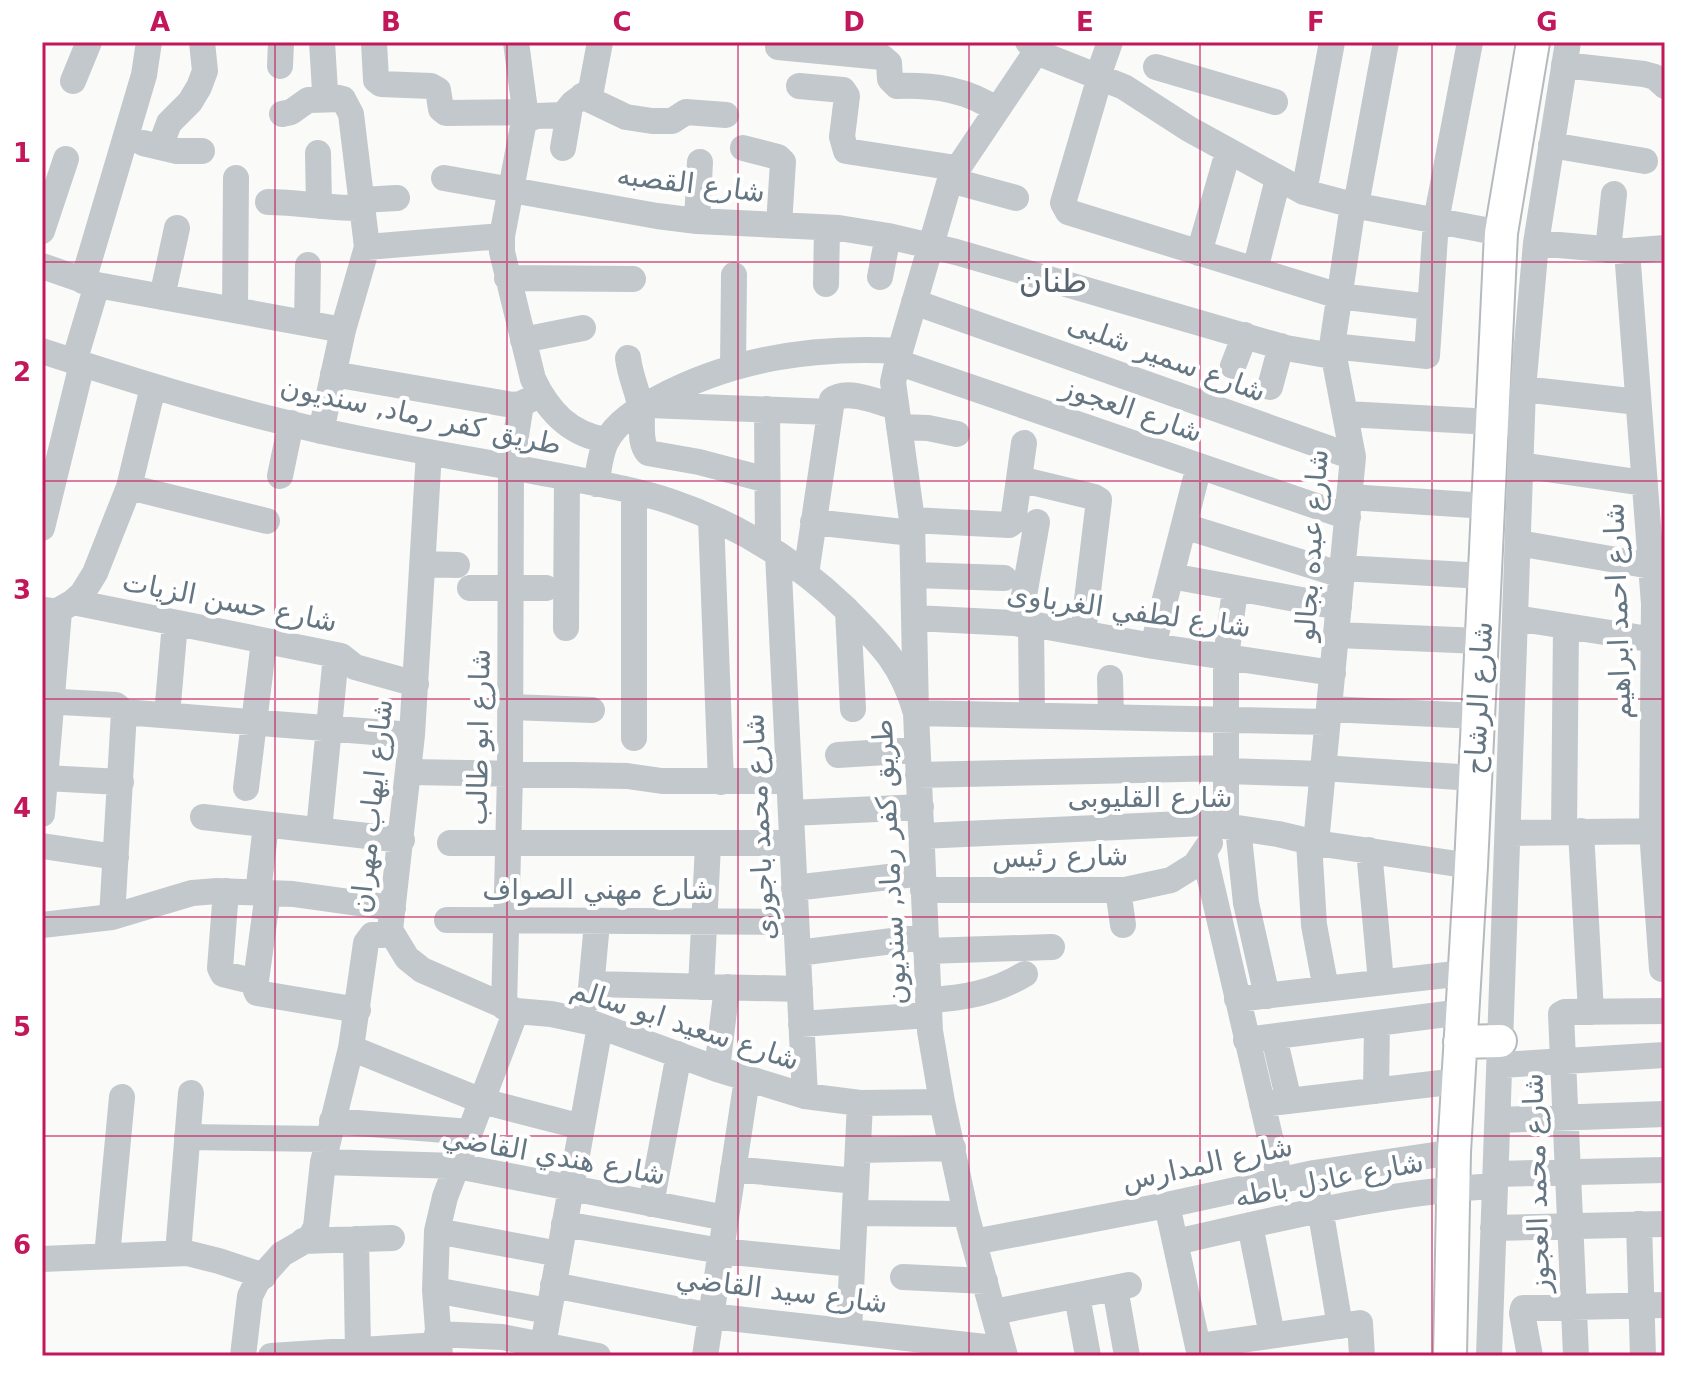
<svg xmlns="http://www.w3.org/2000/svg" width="1707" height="1398" font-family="'DejaVu Sans','Noto Naskh Arabic',sans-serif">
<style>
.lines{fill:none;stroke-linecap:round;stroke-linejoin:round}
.major-casing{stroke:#b5babe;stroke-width:36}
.minor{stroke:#c3c8cc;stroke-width:26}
.major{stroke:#fff;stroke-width:32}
.grid{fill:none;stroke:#c2185b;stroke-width:2;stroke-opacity:0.55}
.labels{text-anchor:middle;stroke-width:8;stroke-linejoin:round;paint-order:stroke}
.street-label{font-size:28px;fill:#657683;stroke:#fff}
.quarter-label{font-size:32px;fill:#57646e;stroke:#fff}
.neatline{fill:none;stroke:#c2185b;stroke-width:3}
.grid-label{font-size:26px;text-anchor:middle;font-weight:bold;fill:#c2185b}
</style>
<rect width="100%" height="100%" fill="#fafaf8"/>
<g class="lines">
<g class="major-casing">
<path id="major" d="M 1460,1042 L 1500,1041
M 1450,1356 L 1454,1152 L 1471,866 L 1501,233 L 1533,42"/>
</g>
<path class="minor" d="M 374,42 L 376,80 L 381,84 L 431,86 L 438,90 L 441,109 L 446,113 L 525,112
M 516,42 L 526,118
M 600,42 L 591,90 L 573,103 L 563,115 L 536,116 L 524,121 L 502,236 L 502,252 L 533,379 C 548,411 570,435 607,440
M 1028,42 L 1036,52 L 1124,87 L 1189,129 L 1304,192 L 1353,205 L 1501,233
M 778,47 L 882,57 L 889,63 L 890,79 L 897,86 C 934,85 966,89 997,110
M 1036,52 L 950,180 L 900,351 L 893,382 L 912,520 L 916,713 L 1327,722
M 1564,65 L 1644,74 L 1655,77 L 1665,86
M 280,66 L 281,42
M 1156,67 L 1275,102
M 1098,76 L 1110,42
M 1100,77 L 1063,203 L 1068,212 L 1339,296 L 1429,307
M 73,81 L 89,42
M 799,86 L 843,90 L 847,96 L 842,137 L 846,151 L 956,168
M 582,96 L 626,117 L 652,121 L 672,121 L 686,112 L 726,115
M 282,114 L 291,112 L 308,100 L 343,99
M 143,143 L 177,151 L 202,151
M 1551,145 L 1645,161
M 160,147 L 169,123 L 190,102 L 199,87 L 205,71 L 202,42
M 563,148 L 570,107
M 743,148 L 778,157 L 783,162 L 779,225
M 318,153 L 319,206
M 444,178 L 657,216 L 697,221 L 839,228 L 888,236 L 956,252 L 1286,348 L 1332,356
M 950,180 L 1016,198
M 1304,192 L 1332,42
M 361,200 L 397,198
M 268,202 C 301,202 330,209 362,208
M 1356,205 L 1386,42
M 697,221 L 700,162
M 42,231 L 66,159
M 1536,243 L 1627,251 L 1665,248
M 367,247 L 502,236
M 1608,250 L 1614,194
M 1627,251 L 1654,604 L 1652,831 L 1662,969 L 1665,969
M 1199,253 L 1228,152
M 42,266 L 97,285 L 343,330
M 1255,270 L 1278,179
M 880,277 L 888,236
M 507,278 L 633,279
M 83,281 L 144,75 L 149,42
M 826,284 L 827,228
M 162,297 L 177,228
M 914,302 L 1353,457
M 235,310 L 236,178
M 307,323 L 308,265
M 523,340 L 583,328
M 1332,346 L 1427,356 L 1436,221 L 1470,42
M 42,351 C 134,381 227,410 322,431 C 398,448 476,460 554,475 C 593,483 634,489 672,502 C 737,524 797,562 846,609 C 881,644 902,664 916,713 L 930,1031 L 942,1102 L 966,1214 L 1005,1356
M 628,358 C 630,376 638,392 641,409 C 644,424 638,441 648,453 L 699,462 L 767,480
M 74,362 L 97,285
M 897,362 L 1348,517
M 1233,366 L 1245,335
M 733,367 L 734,275
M 333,374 L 513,405 L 521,404 L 537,396
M 1270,387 L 1281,346
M 1523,389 L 1638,402
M 649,405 L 830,412
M 767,409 L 768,547
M 1346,414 L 1510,423
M 899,427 L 928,428 L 957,434
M 321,431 L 343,330 L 367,247 L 351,114 L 343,99 L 331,96 L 325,91 L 322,42
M 1520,465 L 1644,483
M 280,476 L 291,423
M 1019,479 L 1094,497 L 1099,500 L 1083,633
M 596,484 C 599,470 600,454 606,442 C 616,422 638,409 657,399 C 733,358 814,346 900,351
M 129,487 L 267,521
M 634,492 L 634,738
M 1349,497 L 1487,506
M 711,518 L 721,782
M 912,520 L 1009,525 L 1013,522 L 1024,443
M 813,522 L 912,533
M 1184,526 L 1342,575
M 42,528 L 82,364
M 1518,543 L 1651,566
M 778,554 L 805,1096
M 423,564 L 457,565
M 1342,568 L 1484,576
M 806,574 L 832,400 C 847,388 878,402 895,407
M 915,575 L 1004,578
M 1171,576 L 1339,607
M 470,588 L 546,588
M 73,602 L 341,656 L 355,667 L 416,684
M 848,611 L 853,709
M 915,618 L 1031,624 L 1153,646 L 1333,673
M 1515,618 L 1655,640 L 1665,639
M 42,620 L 73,602 L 82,594 L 95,573 L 129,487 L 153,387
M 1019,624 L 1037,522
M 1031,624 L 1032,714
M 566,628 L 567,478
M 1337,635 L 1480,641
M 1153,646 L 1199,466
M 1110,678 L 1111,716
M 42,701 L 116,705 L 124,712 L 112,917
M 511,707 L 592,710
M 1329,709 L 1477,716
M 124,712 L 412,735
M 167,715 L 175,623
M 838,755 L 917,750
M 1322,768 L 1474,778
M 1226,771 L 1322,774
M 409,772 L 627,776 L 662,781 L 788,781
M 918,775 L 1226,768
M 45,778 L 121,782
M 246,788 L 264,641
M 791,813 L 921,807
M 42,814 L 59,612 L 46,610
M 203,817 L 402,840
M 1226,825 L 1226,657 L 1235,590
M 1238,828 L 1246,903 L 1267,996
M 319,830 L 336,655
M 1564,831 L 1566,626
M 1581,831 L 1591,1012
M 1508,833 L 1665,831
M 922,836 L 1204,823 L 1278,834 L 1316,843 L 1471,866
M 1309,842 L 1314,925 L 1326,989
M 450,843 L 792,843
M 1316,843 L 1353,457 L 1332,346 L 1353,205
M 42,846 L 116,857
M 1369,850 L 1381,982
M 1204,853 L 1280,1180
M 794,888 L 923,873
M 923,890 L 1125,890 L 1171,880 L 1195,865 L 1210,843
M 1118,890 L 1123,925
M 226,891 L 220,968 L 223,974 L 256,982
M 258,893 L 266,825
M 268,893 L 255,988 L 257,993 L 358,1010
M 447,920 L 796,922
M 42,925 L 112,917 L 192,893 L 217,891 L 293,894 L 393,908
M 390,930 L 407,958 L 422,970 L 516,1011 L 551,1014 L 589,1022 L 717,1069 L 805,1096 L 860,1103 L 942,1102
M 926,951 L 1052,947
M 798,953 L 924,937
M 592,984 L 800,989
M 701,987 L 708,845
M 590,999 L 597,923
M 1237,999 L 1464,973
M 928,1000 C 965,998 993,993 1025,974
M 504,1007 L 510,775 L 511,467 L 521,404
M 801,1024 L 929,1015
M 1274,1037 L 1289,1101
M 1246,1040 L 1462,1012
M 351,1048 L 482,1101 L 582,1127
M 1500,1065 L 1665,1055
M 717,1069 L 727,987
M 1376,1091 L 1377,1023
M 1262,1104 L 1458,1081
M 1498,1120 L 1665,1114
M 332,1121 L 470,1132
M 187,1137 L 327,1139
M 858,1150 L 953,1148
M 323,1162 L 457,1166 L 726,1218
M 733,1169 L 856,1181
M 1314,1173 L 1340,1326
M 1496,1174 L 1665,1170
M 651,1204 L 679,1054
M 1167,1205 L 1200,1356
M 855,1213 L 966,1214
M 564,1224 L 721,1251 L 852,1264
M 1639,1224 L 1643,1356
M 1250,1225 L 1272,1335
M 1493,1228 L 1665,1224
M 437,1231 L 559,1254
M 356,1239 L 358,1350
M 303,1241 L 392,1238
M 974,1242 L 1167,1205 L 1314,1173 L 1454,1152
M 1176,1242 C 1280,1218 1387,1192 1495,1186
M 178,1253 L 191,1093
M 107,1256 L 122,1097
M 42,1259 L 187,1253 L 219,1261 L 264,1276
M 903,1277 L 985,1281
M 553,1285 L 711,1316 L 1003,1349
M 1115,1288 L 1127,1356
M 435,1290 L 548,1311
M 1077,1296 L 1088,1356
M 994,1312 L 1129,1285
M 849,1331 L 860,1103
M 437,1334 L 502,1337 L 598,1356
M 543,1345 L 600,1026
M 1199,1346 L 1360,1323 L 1362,1356
M 243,1356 L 250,1296 L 257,1282 L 282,1254 L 310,1238 L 316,1227 L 323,1162 L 351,1048 L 366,943 L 372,935 L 383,935 L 390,930 L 412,735 L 429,452
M 271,1356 L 438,1345
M 440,1356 L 435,1290 L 437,1231 L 445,1197 L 516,1011
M 705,1356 L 747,1079
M 1489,1356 L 1523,389 L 1536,243 L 1568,42
M 1530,1356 L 1522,1313 L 1523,1308 L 1665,1305
M 1576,1356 L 1561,1014 L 1565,1012 L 1665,1011"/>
<use href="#major" class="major"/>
</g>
<path class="grid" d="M 275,42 L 275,1356M 507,42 L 507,1356M 738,42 L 738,1356M 969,42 L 969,1356M 1200,42 L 1200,1356M 1432,42 L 1432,1356M 42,262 L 1665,262M 42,481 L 1665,481M 42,699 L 1665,699M 42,917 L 1665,917M 42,1136 L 1665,1136"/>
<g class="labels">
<g class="street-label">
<text transform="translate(691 183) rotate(7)" y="10">شارع القصبه</text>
<text transform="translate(1167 357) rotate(20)" y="10">شارع سمير شلبى</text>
<text transform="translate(1132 409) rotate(19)" y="10">شارع العجوز</text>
<text transform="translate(421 415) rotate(12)" y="10">طريق كفر رماد, سنديون</text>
<text transform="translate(1311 545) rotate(-86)" y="10">شارع عبده بجالو</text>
<text transform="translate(230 601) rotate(11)" y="10">شارع حسن الزيات</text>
<text transform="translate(1129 610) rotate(8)" y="10">شارع لطفي الغرباوى</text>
<text transform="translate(1617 611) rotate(-92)" y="10">شارع احمد ابراهيم</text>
<text transform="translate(1478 698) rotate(-87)" y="10">شارع الرشاح</text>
<text transform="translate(478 737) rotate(-89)" y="10">شارع ابو طالب</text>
<text x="1150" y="807">شارع القليوبى</text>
<text transform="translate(371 806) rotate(-84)" y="10">شارع ايهاب مهران</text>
<text transform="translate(759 827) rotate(-93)" y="10">شارع محمد باجورى</text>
<text transform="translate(1060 856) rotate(-1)" y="10">شارع رئيس</text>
<text transform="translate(889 862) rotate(-93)" y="10">طريق كفر رماد, سنديون</text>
<text x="598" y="899">شارع مهني الصواف</text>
<text transform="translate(685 1024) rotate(18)" y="10">شارع سعيد ابو سالم</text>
<text transform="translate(554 1155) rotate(10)" y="10">شارع هندي القاضي</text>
<text transform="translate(1207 1163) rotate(-12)" y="10">شارع المدارس</text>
<text transform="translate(1329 1179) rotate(-11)" y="10">شارع عادل باطه</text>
<text transform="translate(1536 1183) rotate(-92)" y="10">شارع محمد العجوز</text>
<text transform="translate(782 1290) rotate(7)" y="10">شارع سيد القاضي</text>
</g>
<g class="quarter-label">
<text x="1053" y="292">طنان</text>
</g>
</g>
<rect width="1707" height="1398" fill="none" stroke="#ffffff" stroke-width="88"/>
<rect x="44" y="44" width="1619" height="1310" class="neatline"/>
<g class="grid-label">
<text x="160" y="31">A</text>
<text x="391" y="31">B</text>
<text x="622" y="31">C</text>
<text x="854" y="31">D</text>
<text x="1085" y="31">E</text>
<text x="1316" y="31">F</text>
<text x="1547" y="31">G</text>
<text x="22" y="162">1</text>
<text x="22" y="381">2</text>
<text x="22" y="599">3</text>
<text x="22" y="817">4</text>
<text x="22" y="1036">5</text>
<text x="22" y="1254">6</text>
</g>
</svg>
